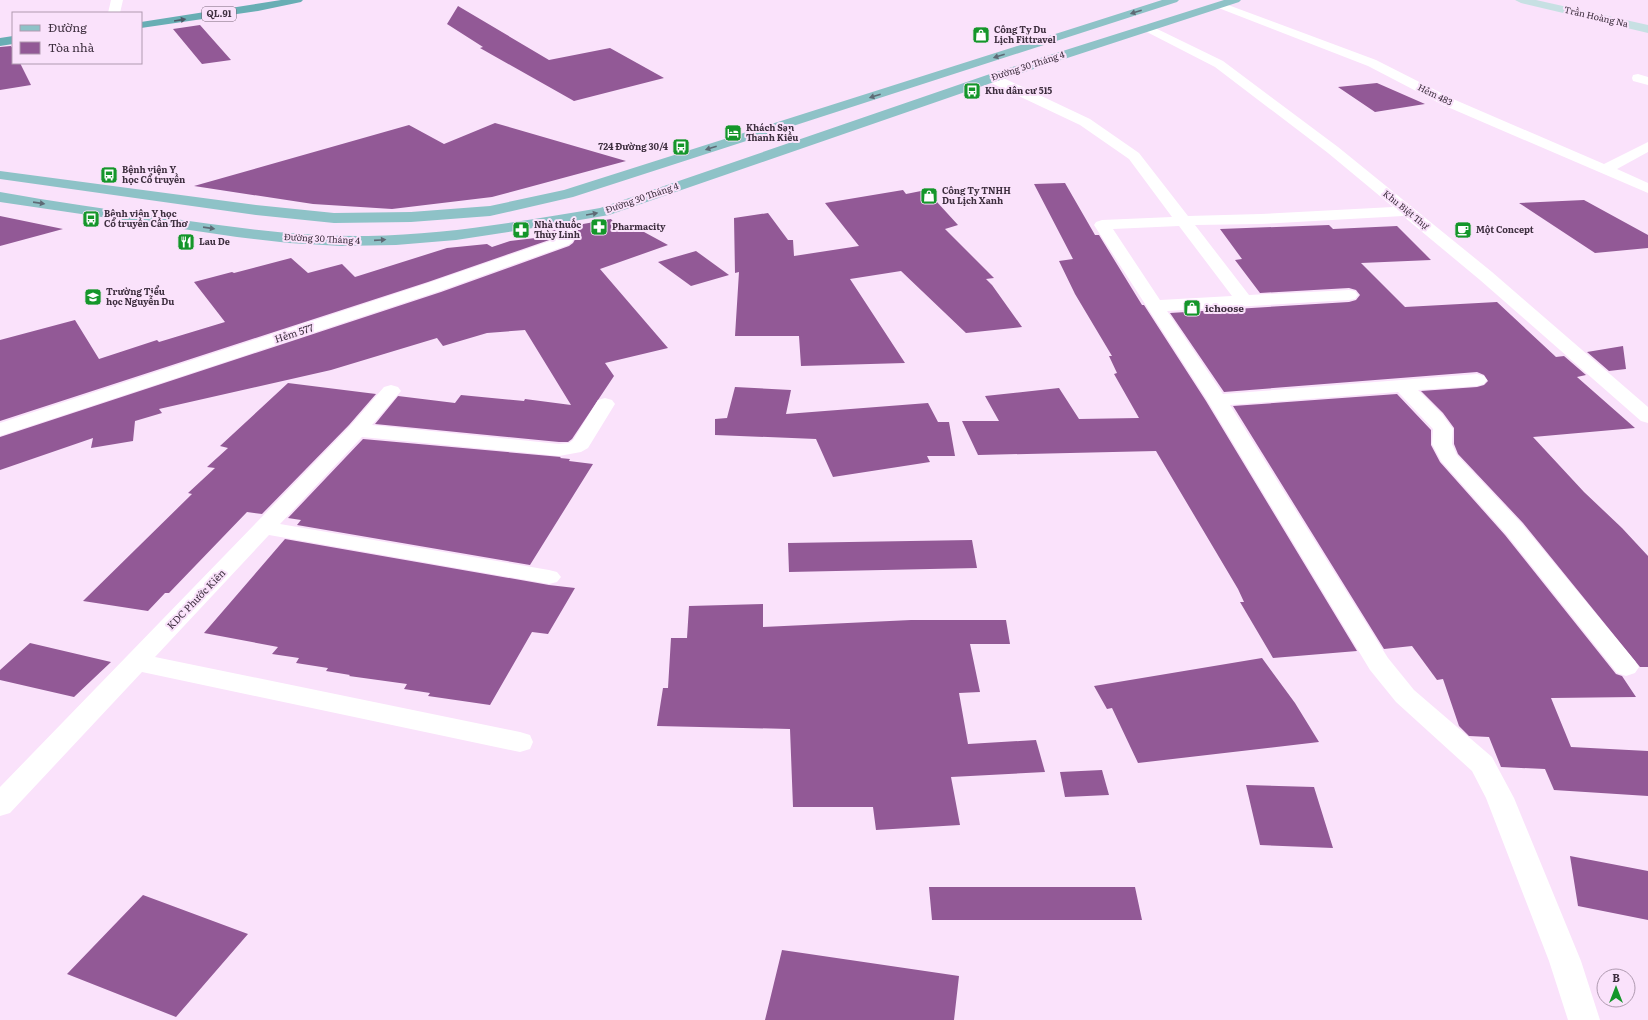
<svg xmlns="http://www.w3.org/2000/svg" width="1648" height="1020" font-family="Literata,serif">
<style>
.building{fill:#925996}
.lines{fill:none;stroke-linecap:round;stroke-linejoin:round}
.minor{fill:#fff;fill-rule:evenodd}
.secondary{fill:#c7e0e3;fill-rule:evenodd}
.primary{fill:#8ec2c7;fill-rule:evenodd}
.trunk{fill:#68aeb4;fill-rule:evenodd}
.oneway{fill:#5e6a75}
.oneway2{fill:#4d5b68}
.labels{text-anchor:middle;stroke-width:4;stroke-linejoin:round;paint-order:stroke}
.shield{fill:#fae2fb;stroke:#766577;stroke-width:1}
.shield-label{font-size:9px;font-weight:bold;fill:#3e2f3f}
.far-street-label{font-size:9px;fill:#3e2f3f;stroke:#fae2fb}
.far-poi-label{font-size:9px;font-weight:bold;fill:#3e2f3f;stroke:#fae2fb;text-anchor:start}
.poi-label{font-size:10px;font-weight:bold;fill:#3e2f3f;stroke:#fae2fb;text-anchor:start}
.street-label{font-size:10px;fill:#3e2f3f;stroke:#fae2fb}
</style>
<rect width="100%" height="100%" fill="#fae2fb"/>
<path class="building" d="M 458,6 L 549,60 L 610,48 L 664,78 L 574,101 L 480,48 L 483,47 L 447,24 Z
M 200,25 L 231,60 L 202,64 L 173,29 Z
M 11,46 L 13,49 L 13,63 L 20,63 L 31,85 L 0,90 L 0,47 Z
M 1377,83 L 1425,104 L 1375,112 L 1338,87 Z
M 495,123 L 626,161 L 492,197 L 392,209 L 313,204 L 194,186 L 409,125 L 444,144 Z
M 1065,183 L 1095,235 L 1099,235 L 1142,305 L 1144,305 L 1206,401 L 1357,651 L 1273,658 L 1240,602 L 1244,602 L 1238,589 L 1156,451 L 978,455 L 962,421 L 999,421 L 985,396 L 1059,388 L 1079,419 L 1139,418 L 1114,374 L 1117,373 L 1109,356 L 1112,356 L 1075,294 L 1059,261 L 1073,259 L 1034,184 Z
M 903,190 L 906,194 L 926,190 L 958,225 L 945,229 L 994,278 L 986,279 L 992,285 L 1022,327 L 966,333 L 901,271 L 850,279 L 905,363 L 801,366 L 799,336 L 735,336 L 739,272 L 735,273 L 734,218 L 768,213 L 788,240 L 793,240 L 794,256 L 859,246 L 825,203 Z
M 1584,200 L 1648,235 L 1648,248 L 1595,253 L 1519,203 Z
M 0,216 L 63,229 L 0,246 Z
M 611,219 L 620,230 L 633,226 L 668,245 L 600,269 L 668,348 L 605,363 L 614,376 L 572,439 L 568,442 L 559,442 L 375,424 L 398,396 L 455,403 L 461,395 L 524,401 L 525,399 L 571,405 L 525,330 L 487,333 L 443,346 L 437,338 L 331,370 L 159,409 L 162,413 L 135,421 L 133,441 L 91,448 L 93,438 L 0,470 L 0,437 L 441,292 L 569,246 L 573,243 L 577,236 L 572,226 Z
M 1329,225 L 1333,229 L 1397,226 L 1431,260 L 1361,263 L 1405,307 L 1497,302 L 1556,357 L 1564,356 L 1586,375 L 1577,377 L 1635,428 L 1533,437 L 1584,492 L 1622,528 L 1648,556 L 1648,667 L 1640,667 L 1523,523 L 1458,454 L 1454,444 L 1454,428 L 1443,413 L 1421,391 L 1477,387 L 1484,385 L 1488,381 L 1484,375 L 1477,372 L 1224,392 L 1170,313 L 1349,302 L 1356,300 L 1360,295 L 1356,290 L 1349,288 L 1260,293 L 1235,260 L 1242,259 L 1220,229 Z
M 555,230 L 558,235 L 555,238 L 428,282 L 0,421 L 0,340 L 75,320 L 99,359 L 157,340 L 159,342 L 225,322 L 194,282 L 232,272 L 234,273 L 291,258 L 308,273 L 342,264 L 355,277 L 447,248 L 487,244 L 492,247 L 510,241 L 552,236 L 552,231 Z
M 696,251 L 729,275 L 691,286 L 658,262 Z
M 1623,346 L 1626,369 L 1609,371 L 1587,352 Z
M 288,383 L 376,394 L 349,425 L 262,514 L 247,512 L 169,593 L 165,593 L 148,611 L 83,601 L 192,494 L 188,493 L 215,468 L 207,467 L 228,448 L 220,446 Z
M 735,387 L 791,390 L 786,414 L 928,403 L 938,422 L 949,422 L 955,456 L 927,456 L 930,462 L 833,477 L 816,439 L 715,435 L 715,419 L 727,418 Z
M 1397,394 L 1431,430 L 1431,445 L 1440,462 L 1505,535 L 1616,674 L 1622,676 L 1636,697 L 1551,698 L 1571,747 L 1648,751 L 1648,796 L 1554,790 L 1545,769 L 1501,767 L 1489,737 L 1469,736 L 1459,726 L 1443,679 L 1437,680 L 1412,646 L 1384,649 L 1233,406 Z
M 363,439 L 561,457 L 560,458 L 570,459 L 569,461 L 593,464 L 530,565 L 297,525 L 301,520 L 288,518 Z
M 285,539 L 549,585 L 575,588 L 548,634 L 532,632 L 490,705 L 428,696 L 430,693 L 404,689 L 407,684 L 349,676 L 350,675 L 326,671 L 328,668 L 296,663 L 299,658 L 272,654 L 278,647 L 204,633 Z
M 972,540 L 977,568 L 789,572 L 788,543 Z
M 763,604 L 763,627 L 911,620 L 1006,620 L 1010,644 L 970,644 L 980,692 L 959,693 L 968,744 L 1036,740 L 1045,772 L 951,777 L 960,825 L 876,830 L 873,807 L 793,807 L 790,729 L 657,726 L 663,688 L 668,688 L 671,638 L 687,638 L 689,606 Z
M 30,643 L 111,662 L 74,697 L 0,680 L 0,670 Z
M 1262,658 L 1295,703 L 1319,742 L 1138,763 L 1112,708 L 1107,709 L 1094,686 Z
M 1102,770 L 1109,795 L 1065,797 L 1060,772 Z
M 1246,785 L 1314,787 L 1333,848 L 1260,845 Z
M 1570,856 L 1648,871 L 1648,920 L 1578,906 Z
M 929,887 L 1135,887 L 1142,920 L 932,920 Z
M 143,895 L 248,934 L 176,1017 L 67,974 Z
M 782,950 L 959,976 L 954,1020 L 765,1020 Z"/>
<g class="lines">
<path class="minor" d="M 111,0 L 123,0 L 120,13 L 108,13 Z
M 1220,2 L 1376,60 L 1453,99 L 1604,164 L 1648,142 L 1648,152 L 1617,169 L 1648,183 L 1648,193 L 1443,105 L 1368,66 L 1216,7 L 1214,5 L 1216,3 Z
M 1147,24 L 1223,61 L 1338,147 L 1492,272 L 1648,407 L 1648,423 L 1641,421 L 1480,280 L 1403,216 L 1261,224 L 1195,225 L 1249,295 L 1349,290 L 1355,291 L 1358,295 L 1355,299 L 1349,300 L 1167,311 L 1223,394 L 1477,374 L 1484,376 L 1487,380 L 1484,384 L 1477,386 L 1418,390 L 1442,414 L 1453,429 L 1452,444 L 1457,455 L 1522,524 L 1635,661 L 1639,667 L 1635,673 L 1626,676 L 1617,673 L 1506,534 L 1441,461 L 1432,444 L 1433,429 L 1398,392 L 1230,405 L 1388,658 L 1414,690 L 1492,757 L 1514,798 L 1581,961 L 1600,1020 L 1568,1020 L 1549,961 L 1486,798 L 1472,771 L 1396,702 L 1370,670 L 1207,400 L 1094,225 L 1096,222 L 1102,220 L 1172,217 L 1129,159 L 1080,125 L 987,81 L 986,78 L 987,75 L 997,75 L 1090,119 L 1139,153 L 1188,216 L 1261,214 L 1393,207 L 1328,153 L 1215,67 L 1143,30 L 1141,28 L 1143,26 ZM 1179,226 L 1232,296 L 1160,300 L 1113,229 Z
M 1638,74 L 1648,77 L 1648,85 L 1633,81 L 1632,78 L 1633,75 Z
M 559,215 L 565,217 L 576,235 L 572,242 L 568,245 L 440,291 L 0,436 L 0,423 L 428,283 L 556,239 L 560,235 L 551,220 L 553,217 Z
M 391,385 L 398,387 L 401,391 L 372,425 L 559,444 L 569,443 L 573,440 L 598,400 L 605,398 L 612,400 L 615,404 L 588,448 L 581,452 L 559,456 L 362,437 L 280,524 L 549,570 L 557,572 L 561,577 L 557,582 L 549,584 L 269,535 L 155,657 L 520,732 L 530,735 L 533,742 L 530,749 L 520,752 L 142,672 L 10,813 L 0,816 L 0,787 L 350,426 L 384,387 Z"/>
<path class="secondary" d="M 1515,0 L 1536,0 L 1648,25 L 1648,33 L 1521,3 Z"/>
<path class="primary" d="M 1162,0 L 1179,0 L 1177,2 L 573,197 L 490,216 L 411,222 L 334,223 L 256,215 L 0,179 L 0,171 L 256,205 L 334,213 L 411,212 L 490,206 L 564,190 Z
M 1224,0 L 1241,0 L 1239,2 L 997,81 L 609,215 L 515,231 L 456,240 L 396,245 L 341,246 L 289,243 L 237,237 L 0,202 L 0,192 C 54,202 108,209 162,217 C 230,227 299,237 368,236 C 446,235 523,221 600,208 L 987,75 Z"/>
<path class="trunk" d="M 281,0 L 303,0 L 301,2 L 258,11 L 141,28 L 141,22 Z
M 13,36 L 13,44 L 0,46 L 0,38 Z"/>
</g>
<defs><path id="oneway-solid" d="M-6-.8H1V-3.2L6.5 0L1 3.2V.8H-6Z"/></defs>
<g class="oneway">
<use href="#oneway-solid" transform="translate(1136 12) rotate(162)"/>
<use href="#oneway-solid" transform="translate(999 56) rotate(162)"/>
<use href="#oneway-solid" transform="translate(875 96) rotate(162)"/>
<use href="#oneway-solid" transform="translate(711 148) rotate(162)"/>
<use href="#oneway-solid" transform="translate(39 203) rotate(8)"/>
<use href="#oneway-solid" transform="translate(592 214) rotate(-10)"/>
<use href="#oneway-solid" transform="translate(209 228) rotate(8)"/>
<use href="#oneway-solid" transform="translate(380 240) rotate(-4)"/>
</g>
<use class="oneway2" href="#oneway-solid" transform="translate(180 20) rotate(-9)"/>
<defs>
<g id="shop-square" transform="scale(0.9)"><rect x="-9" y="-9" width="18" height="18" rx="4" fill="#14962a" stroke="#fae2fb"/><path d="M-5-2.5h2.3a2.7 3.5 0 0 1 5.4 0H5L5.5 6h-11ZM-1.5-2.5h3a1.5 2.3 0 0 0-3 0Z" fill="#fff"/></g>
<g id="bus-square" transform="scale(0.9)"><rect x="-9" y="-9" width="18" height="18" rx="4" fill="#14962a" stroke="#fae2fb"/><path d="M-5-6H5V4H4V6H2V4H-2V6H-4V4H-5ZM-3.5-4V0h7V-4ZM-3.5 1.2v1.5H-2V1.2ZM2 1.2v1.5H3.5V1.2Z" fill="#fff"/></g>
<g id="hotel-square" transform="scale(0.9)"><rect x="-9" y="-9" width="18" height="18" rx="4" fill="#14962a" stroke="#fae2fb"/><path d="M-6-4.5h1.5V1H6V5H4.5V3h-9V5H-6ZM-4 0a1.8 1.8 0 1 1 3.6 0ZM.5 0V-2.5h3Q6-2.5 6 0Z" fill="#fff"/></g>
<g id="pharmacy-square" transform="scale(0.9)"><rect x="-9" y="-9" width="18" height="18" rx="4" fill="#14962a" stroke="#fae2fb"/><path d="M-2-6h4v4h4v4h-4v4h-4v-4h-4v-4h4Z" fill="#fff"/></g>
<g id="cafe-square" transform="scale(0.9)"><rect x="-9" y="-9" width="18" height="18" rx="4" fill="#14962a" stroke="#fae2fb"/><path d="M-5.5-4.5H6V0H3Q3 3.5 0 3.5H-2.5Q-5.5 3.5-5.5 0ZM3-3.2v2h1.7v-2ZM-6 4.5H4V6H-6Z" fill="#fff"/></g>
<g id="restaurant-square" transform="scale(0.9)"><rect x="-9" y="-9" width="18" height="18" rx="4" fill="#14962a" stroke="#fae2fb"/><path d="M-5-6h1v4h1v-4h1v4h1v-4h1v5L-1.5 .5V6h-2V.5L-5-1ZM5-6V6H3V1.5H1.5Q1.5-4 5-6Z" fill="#fff"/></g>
<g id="school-square" transform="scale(0.9)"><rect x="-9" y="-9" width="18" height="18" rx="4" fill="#14962a" stroke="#fae2fb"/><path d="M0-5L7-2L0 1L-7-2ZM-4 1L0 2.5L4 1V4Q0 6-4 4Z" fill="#fff"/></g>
</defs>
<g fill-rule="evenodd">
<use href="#shop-square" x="981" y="35"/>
<use href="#bus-square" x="972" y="91"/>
<use href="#hotel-square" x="733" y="133"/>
<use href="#bus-square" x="681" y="147"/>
<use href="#bus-square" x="109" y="175"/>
<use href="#shop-square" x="929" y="196"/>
<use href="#bus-square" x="91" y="219"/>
<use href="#pharmacy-square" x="599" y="227"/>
<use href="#pharmacy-square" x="521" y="230"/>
<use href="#cafe-square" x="1463" y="230"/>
<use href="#restaurant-square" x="186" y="242"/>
<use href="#school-square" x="93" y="297"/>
<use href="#shop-square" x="1192" y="308"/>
</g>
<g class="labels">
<rect class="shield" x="202" y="7" width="34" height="14" rx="3"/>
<g class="shield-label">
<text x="219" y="17">QL.91</text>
</g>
<g class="far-street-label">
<text transform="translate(1596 17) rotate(13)" y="3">Trần Hoàng Na</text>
<text transform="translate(1028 66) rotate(-18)" y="3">Đường 30 Tháng 4</text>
<text transform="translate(1435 95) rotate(26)" y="3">Hẻm 483</text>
<text transform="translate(642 198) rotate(-19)" y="3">Đường 30 Tháng 4</text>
<text transform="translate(1406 210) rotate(39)" y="3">Khu Biệt Thự</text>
<text transform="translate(322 239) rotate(3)" y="3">Đường 30 Tháng 4</text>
</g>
<g class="far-poi-label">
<text x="994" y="33">Công Ty Du<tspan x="994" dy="10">Lịch Fittravel</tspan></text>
<text x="985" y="94">Khu dân cư 515</text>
<text x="746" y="131">Khách Sạn<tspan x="746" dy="10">Thanh Kiều</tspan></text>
<text x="668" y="150" text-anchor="end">724 Đường 30/4</text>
<text x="122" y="173">Bệnh viện Y<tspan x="122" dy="10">học Cổ truyền</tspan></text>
<text x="942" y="194">Công Ty TNHH<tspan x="942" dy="10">Du Lịch Xanh</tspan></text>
<text x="104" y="217">Bệnh viện Y học<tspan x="104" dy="10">Cổ truyền Cần Thơ</tspan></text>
<text x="534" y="228">Nhà thuốc<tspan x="534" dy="10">Thùy Linh</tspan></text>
<text x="612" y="230">Pharmacity</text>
<text x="1476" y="233">Một Concept</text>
<text x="199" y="245">Lau De</text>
<text x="106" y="295">Trường Tiểu<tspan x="106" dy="10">học Nguyễn Du</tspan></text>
</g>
<g class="poi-label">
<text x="1205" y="312">ichoose</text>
</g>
<g class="street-label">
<text transform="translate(294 333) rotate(-18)" y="4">Hẻm 577</text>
<text transform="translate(196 599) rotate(-46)" y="4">KDC Phước Kiên</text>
</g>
</g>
<rect x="12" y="12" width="130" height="52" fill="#fae2fb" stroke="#af9ab0"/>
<rect x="20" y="25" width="20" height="6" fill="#8ec2c7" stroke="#af9ab0"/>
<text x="48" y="32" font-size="12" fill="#3e2f3f">Đường</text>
<rect x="20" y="42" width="20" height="12" fill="#925996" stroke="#af9ab0"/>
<text x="48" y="52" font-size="12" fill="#3e2f3f">Tòa nhà</text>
<g transform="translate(1616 988)"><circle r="19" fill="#fae2fb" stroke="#af9ab0"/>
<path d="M0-3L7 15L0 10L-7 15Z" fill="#14962a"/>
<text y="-6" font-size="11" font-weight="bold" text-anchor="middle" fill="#3e2f3f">B</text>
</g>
</svg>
